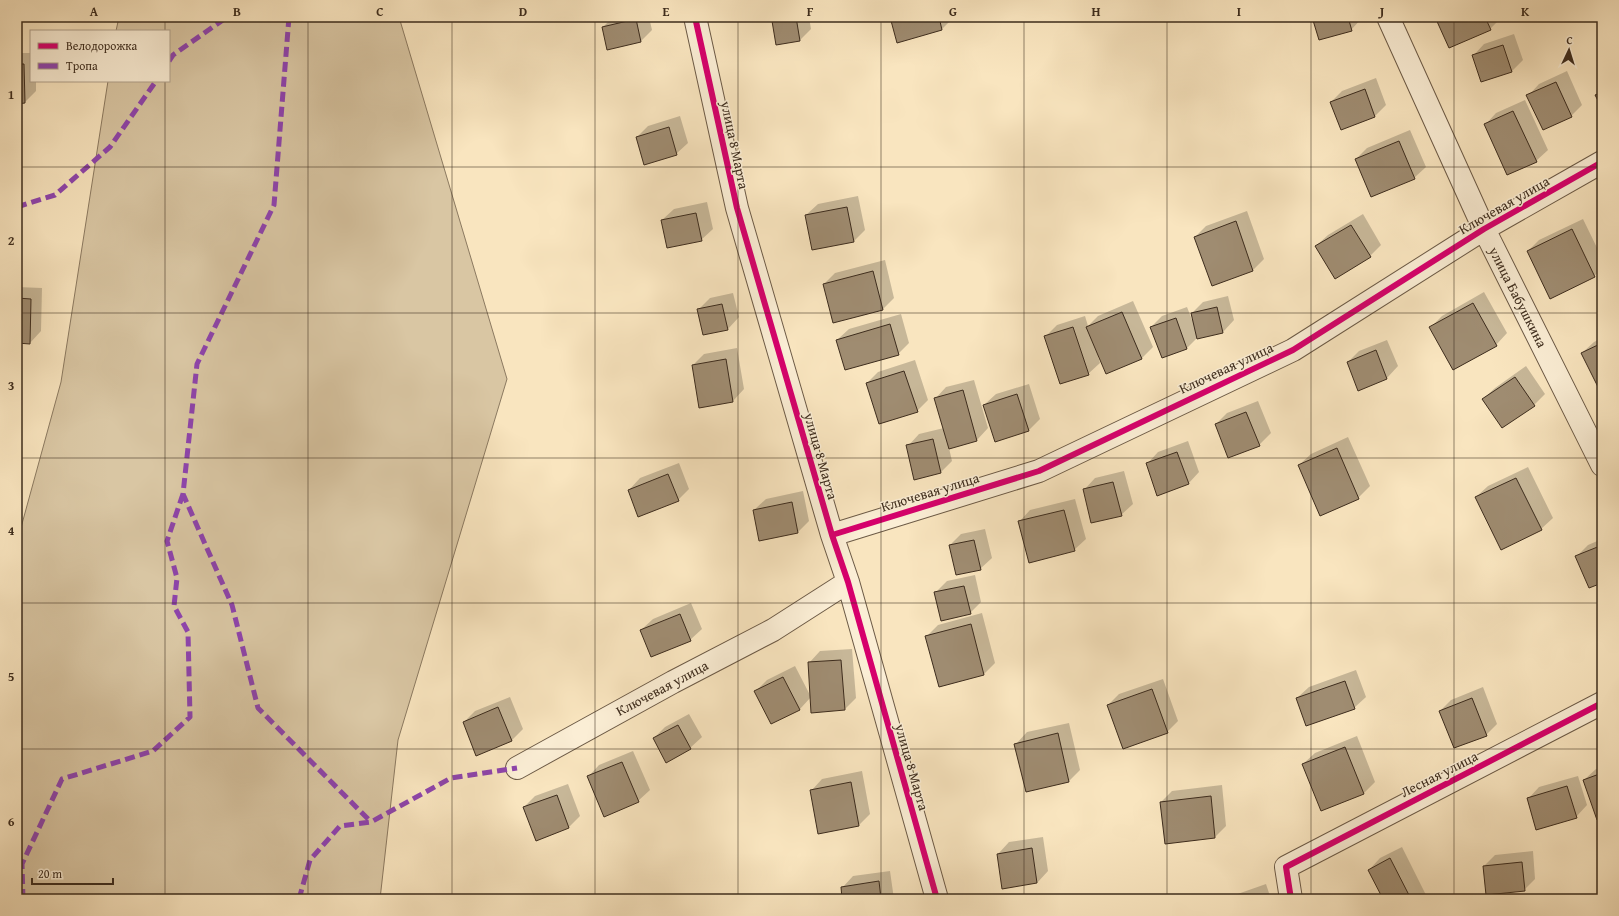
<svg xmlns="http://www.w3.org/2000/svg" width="1619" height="916" font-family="'Gentium Book Plus',serif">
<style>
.green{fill:#d9c6a3;stroke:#8b7960}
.shadow{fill:#0003}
.building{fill:#9f8c71;stroke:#3d2c1d}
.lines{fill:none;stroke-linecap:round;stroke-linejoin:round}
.minor-casing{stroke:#6c5a46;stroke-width:24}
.minor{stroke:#fbeed5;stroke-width:22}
.quiet{stroke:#8e44ad;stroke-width:5;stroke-dasharray:10 5;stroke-linecap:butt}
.cycleway-casing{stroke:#fbeed5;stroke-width:8}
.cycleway{stroke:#d6006c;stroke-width:6}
.grid{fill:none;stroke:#3d2c1d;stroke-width:1;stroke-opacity:0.55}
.labels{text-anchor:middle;stroke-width:3;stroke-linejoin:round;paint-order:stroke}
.street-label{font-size:14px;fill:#3d2c1d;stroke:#fbeed5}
.neatline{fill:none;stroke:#3d2c1d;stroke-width:1.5}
.grid-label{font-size:13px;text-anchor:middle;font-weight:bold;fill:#3d2c1d}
</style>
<rect width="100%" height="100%" fill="#f9e5bf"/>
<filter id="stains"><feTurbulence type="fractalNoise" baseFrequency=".005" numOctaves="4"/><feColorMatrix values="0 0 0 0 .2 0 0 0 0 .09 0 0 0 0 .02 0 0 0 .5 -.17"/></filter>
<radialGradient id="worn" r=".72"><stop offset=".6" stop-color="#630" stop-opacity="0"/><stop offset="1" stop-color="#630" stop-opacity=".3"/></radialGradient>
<path class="green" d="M 119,17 L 399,17 L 507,379 L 398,740 L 380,899 L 17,899 L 17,542 L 61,382 L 108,81 L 169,81 L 169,31 L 116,31 Z"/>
<path class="shadow" d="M 613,17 L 649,17 L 652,30 L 640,42 L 603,27 Z
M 777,17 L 809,17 L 811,29 L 800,40 L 773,21 Z
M 891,17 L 953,17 L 953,18 L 942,29 Z
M 1313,17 L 1362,17 L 1362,18 L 1351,30 Z
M 1436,17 L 1501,17 L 1501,18 L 1490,29 Z
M 1514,34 L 1523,60 L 1512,71 L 1473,56 L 1484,44 Z
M 17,53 L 31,53 L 31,81 L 36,81 L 36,91 L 25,102 L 17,103 Z
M 1567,71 L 1582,105 L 1571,116 L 1528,96 L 1539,84 Z
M 1376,78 L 1386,105 L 1375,116 L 1341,129 L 1331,102 L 1342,91 Z
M 1525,100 L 1548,150 L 1536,161 L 1485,125 L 1496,113 Z
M 680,116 L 688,143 L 676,154 L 637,137 L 648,126 Z
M 1410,130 L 1426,167 L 1414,178 L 1356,159 L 1367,148 Z
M 858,196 L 865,230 L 854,241 L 806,215 L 818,204 Z
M 707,202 L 713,229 L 701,240 L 662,220 L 674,209 Z
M 1247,211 L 1264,259 L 1253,270 L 1212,285 L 1195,237 L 1206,226 Z
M 1363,214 L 1381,245 L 1370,256 L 1316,246 L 1328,235 Z
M 1583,219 L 1602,258 L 1602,269 L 1594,276 L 1528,251 L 1539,240 Z
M 885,260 L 894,298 L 883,309 L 833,321 L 824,284 L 835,273 Z
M 17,287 L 42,288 L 41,331 L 30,343 L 17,342 Z
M 1484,292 L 1507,333 L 1496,345 L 1431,327 L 1442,316 Z
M 733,293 L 739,317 L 728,329 L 704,334 L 699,309 L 710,298 Z
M 1228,296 L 1234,320 L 1223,332 L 1198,337 L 1187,348 L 1162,357 L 1151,327 L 1162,316 L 1187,307 L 1192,320 L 1194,320 L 1192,313 L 1203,302 Z
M 1133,301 L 1153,347 L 1142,358 L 1107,373 L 1099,356 L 1098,356 L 1100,363 L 1088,374 L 1045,337 L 1057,325 L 1085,316 L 1088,326 L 1098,316 Z
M 901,314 L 909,343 L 898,354 L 837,340 L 849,329 Z
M 1602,338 L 1602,386 L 1582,353 L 1594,342 Z
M 1387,340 L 1398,366 L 1387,378 L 1359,389 L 1348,362 L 1359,351 Z
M 737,348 L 744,389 L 733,401 L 700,407 L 693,365 L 704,354 Z
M 915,360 L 928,400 L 917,411 L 867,383 L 878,372 Z
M 1526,366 L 1545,394 L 1534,405 L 1483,399 L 1495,388 Z
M 974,380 L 988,428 L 977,440 L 949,448 L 952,461 L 940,473 L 908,446 L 919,434 L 944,428 L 935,399 L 946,387 Z
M 1029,384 L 1040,419 L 1029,430 L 984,405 L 996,394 Z
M 1258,401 L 1271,433 L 1259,445 L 1216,424 L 1227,413 Z
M 1348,437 L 1370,486 L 1358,498 L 1299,465 L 1311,454 Z
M 1188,441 L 1199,472 L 1188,484 L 1147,464 L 1158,452 Z
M 679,463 L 689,489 L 678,500 L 629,490 L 640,478 Z
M 1528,467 L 1553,518 L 1541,529 L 1476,497 L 1488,486 Z
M 1124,471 L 1133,504 L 1121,515 L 1084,490 L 1095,478 Z
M 803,491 L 809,521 L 798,532 L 760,540 L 754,510 L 766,499 Z
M 1075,499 L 1086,539 L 1074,550 L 1019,522 L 1030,510 Z
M 985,529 L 992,558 L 980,569 L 950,545 L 961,534 Z
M 1602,539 L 1602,582 L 1577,556 L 1588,545 Z
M 975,575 L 981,602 L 970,613 L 935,593 L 947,581 Z
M 691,603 L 702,629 L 690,640 L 641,630 L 653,619 Z
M 982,613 L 995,663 L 984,674 L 927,636 L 938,625 Z
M 852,649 L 856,698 L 845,709 L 809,663 L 820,651 Z
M 795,666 L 811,697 L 800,709 L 772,723 L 756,691 L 767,680 Z
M 1356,670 L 1366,697 L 1354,708 L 1297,698 L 1309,687 Z
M 1163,679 L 1178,721 L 1167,732 L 1108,705 L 1119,694 Z
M 1483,687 L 1497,724 L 1486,735 L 1440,711 L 1451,700 Z
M 510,697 L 523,729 L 511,741 L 464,722 L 475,711 Z
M 689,714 L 702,737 L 690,748 L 654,738 L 665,727 Z
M 1069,723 L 1080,770 L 1069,781 L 1016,744 L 1027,732 Z
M 1357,736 L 1375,782 L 1364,793 L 1322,809 L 1303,764 L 1315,753 Z
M 633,751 L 650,790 L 638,801 L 588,777 L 599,765 Z
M 1602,767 L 1602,818 L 1584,780 L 1596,769 Z
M 862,771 L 870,814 L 859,825 L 811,791 L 822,779 Z
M 1578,776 L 1587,805 L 1576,817 L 1528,799 L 1539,787 Z
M 568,784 L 580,816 L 569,827 L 524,807 L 535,796 Z
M 1222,785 L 1226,826 L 1215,837 L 1161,802 L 1172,791 Z
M 1043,837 L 1048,871 L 1037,883 L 998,854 L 1009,842 Z
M 1402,847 L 1428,899 L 1384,899 L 1369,870 L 1380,858 Z
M 1533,851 L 1535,879 L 1524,890 L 1484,866 L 1495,855 Z
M 890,871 L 894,899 L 844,899 L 842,888 L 853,876 Z
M 1266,884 L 1271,899 L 1227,899 L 1229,897 Z"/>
<path class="building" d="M 792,17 L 796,17 L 800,41 L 776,45 L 772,21 Z
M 890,17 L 939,17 L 942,30 L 897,43 Z
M 1312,17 L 1348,17 L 1352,31 L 1319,40 Z
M 1435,17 L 1485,17 L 1491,30 L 1449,48 Z
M 636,19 L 641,42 L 607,50 L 602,27 Z
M 1503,45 L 1512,72 L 1481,82 L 1472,55 Z
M 17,64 L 24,64 L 25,103 L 17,104 Z
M 1556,82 L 1572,117 L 1543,130 L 1526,95 Z
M 1365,89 L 1375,117 L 1341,130 L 1330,102 Z
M 1602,92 L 1602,108 L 1595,95 Z
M 1513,111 L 1537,162 L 1507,175 L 1484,124 Z
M 669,127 L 677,155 L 644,165 L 636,137 Z
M 1399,141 L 1415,179 L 1371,197 L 1355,159 Z
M 847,207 L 854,242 L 812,250 L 805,215 Z
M 696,213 L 702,241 L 667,248 L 661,220 Z
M 1236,221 L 1253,271 L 1212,286 L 1194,237 Z
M 1351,225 L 1371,257 L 1335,279 L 1315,246 Z
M 1572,229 L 1595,277 L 1550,299 L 1527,251 Z
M 873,271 L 883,310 L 833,323 L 823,284 Z
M 17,298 L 31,299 L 30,344 L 17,343 Z
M 1473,303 L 1497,346 L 1453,370 L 1429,327 Z
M 722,304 L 728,330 L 703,335 L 697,309 Z
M 1217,307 L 1223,333 L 1197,339 L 1191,313 Z
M 1122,312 L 1142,359 L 1106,374 L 1086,327 Z
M 1176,318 L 1187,349 L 1162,358 L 1150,327 Z
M 890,324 L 899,355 L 845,370 L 836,340 Z
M 1073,327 L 1089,375 L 1060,384 L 1044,336 Z
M 1602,343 L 1602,387 L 1599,389 L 1581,353 Z
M 1376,350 L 1387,379 L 1358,391 L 1347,362 Z
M 726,359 L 733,402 L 699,408 L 692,365 Z
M 904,371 L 918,412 L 879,424 L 866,383 Z
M 1515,377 L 1535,406 L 1502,428 L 1482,399 Z
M 963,390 L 977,441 L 949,449 L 934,398 Z
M 1017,394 L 1029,431 L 995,442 L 983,405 Z
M 1246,412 L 1260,446 L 1228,458 L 1215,424 Z
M 933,439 L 941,473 L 914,480 L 906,445 Z
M 1337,448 L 1359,499 L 1320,516 L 1298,465 Z
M 1177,452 L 1189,484 L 1157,496 L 1146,463 Z
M 668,474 L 679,501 L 638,517 L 628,490 Z
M 1516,478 L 1542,530 L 1501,550 L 1475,497 Z
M 1113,482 L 1122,516 L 1091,523 L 1083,489 Z
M 792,502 L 798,533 L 759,541 L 753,510 Z
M 1064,510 L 1075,551 L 1029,563 L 1018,521 Z
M 974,540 L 981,570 L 956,575 L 949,545 Z
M 1600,546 L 1602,550 L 1602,583 L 1589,588 L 1575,556 Z
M 964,586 L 971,614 L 941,621 L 934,592 Z
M 680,614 L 691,641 L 651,657 L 640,630 Z
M 971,624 L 984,675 L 939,687 L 925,636 Z
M 841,660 L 845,710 L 811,713 L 808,662 Z
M 783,677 L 800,710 L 771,724 L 754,691 Z
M 1345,681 L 1355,709 L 1306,726 L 1296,698 Z
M 1152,689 L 1168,733 L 1123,749 L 1107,705 Z
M 1472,698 L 1487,736 L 1454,748 L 1439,711 Z
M 498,707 L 512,741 L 476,756 L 463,722 Z
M 678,725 L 691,749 L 666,763 L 653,738 Z
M 1058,733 L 1069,782 L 1026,792 L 1014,744 Z
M 1345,747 L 1364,794 L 1321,811 L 1302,764 Z
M 622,762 L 639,802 L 604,817 L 587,776 Z
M 1602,773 L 1602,819 L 1597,820 L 1583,780 Z
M 851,782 L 859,826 L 818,834 L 810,790 Z
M 1567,786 L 1577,818 L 1536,830 L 1527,798 Z
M 557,795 L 569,828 L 536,841 L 523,807 Z
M 1211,796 L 1215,838 L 1165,844 L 1160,802 Z
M 1032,848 L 1037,883 L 1002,889 L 997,854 Z
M 1390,858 L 1411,899 L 1383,899 L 1368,870 Z
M 1522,862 L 1525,891 L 1486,895 L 1483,866 Z
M 879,881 L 881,899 L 842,899 L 841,887 Z"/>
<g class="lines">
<g class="minor-casing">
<path id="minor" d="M 695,17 L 737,208 L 832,535 L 848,582 L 937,899
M 1388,17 L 1484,229 L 1602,465
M 832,535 L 1039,471 L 1293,350 L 1484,229 L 1602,162
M 517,768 L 673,682 L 773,630 L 848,582
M 1291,899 L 1286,867 L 1602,703"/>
</g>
<use href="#minor" class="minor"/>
<path class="quiet" d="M 289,17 L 274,205 L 197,364 L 183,494 L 232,605 L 258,708 L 371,822
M 169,61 L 173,55 L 227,17
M 17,207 L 55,195 L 110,147 L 156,81
M 23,899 L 22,864 L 62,779 L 153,751 L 190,717 L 188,632 L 174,606 L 177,578 L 167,541 L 183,494
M 299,899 L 310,860 L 340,826 L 371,822 L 451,778 L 517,768"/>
<g class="cycleway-casing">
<path id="cycleway" d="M 695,17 L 737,208 L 832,535 L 848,582 L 937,899
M 832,535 L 1039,471 L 1293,350 L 1484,229 L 1602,162
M 1291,899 L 1286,867 L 1602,703"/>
</g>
<use href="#cycleway" class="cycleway"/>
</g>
<path class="grid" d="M 165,17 L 165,31M 308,17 L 308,899M 452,17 L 452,899M 595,17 L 595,899M 738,17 L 738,899M 881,17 L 881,899M 1024,17 L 1024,899M 1167,17 L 1167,899M 1311,17 L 1311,899M 1454,17 L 1454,899M 165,81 L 165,899M 17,167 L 1602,167M 17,313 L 1602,313M 17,458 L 1602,458M 17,603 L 1602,603M 17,749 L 1602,749"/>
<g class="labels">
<g class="street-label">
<text transform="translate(735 145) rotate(78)" y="5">улица 8 Марта</text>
<text transform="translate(1504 205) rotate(-30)" y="5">Ключевая улица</text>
<text transform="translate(1518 297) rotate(63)" y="5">улица Бабушкина</text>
<text transform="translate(1226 368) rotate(-25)" y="5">Ключевая улица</text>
<text transform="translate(821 456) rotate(74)" y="5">улица 8 Марта</text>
<text transform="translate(930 492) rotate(-17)" y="5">Ключевая улица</text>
<text transform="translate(662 688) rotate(-28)" y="5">Ключевая улица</text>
<text transform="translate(912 767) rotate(74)" y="5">улица 8 Марта</text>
<text transform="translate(1439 774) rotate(-27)" y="5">Лесная улица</text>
</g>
</g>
<rect width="1619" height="916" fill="none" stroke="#f9e5bf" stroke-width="44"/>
<rect x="30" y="30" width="140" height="52" fill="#fbeed5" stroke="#afa08b"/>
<rect x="38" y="43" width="20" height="6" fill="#d6006c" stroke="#afa08b"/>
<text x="66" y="50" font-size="12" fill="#3d2c1d">Велодорожка</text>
<rect x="38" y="63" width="20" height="6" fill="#8e44ad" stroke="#afa08b"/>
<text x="66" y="70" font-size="12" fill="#3d2c1d">Тропа</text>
<g transform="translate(1569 50) rotate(4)" stroke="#fbeed5" stroke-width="3" paint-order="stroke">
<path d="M0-3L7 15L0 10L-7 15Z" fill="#3d2c1d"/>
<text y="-6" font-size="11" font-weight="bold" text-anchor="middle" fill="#3d2c1d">С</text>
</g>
<path d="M32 878v6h81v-6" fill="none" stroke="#3d2c1d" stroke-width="2"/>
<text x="38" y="878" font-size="12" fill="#3d2c1d" stroke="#fbeed5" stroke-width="3" paint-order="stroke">20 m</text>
<rect x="22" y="22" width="1575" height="872" class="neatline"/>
<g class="grid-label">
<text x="94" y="16">A</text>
<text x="237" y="16">B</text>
<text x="380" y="16">C</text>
<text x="523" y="16">D</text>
<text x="666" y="16">E</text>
<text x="810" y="16">F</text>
<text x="953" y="16">G</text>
<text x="1096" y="16">H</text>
<text x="1239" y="16">I</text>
<text x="1382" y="16">J</text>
<text x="1525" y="16">K</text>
<text x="11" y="99">1</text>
<text x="11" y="245">2</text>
<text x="11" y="390">3</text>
<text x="11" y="535">4</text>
<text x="11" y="681">5</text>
<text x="11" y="826">6</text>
</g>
<rect width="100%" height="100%" filter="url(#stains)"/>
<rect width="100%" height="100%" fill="url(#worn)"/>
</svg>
